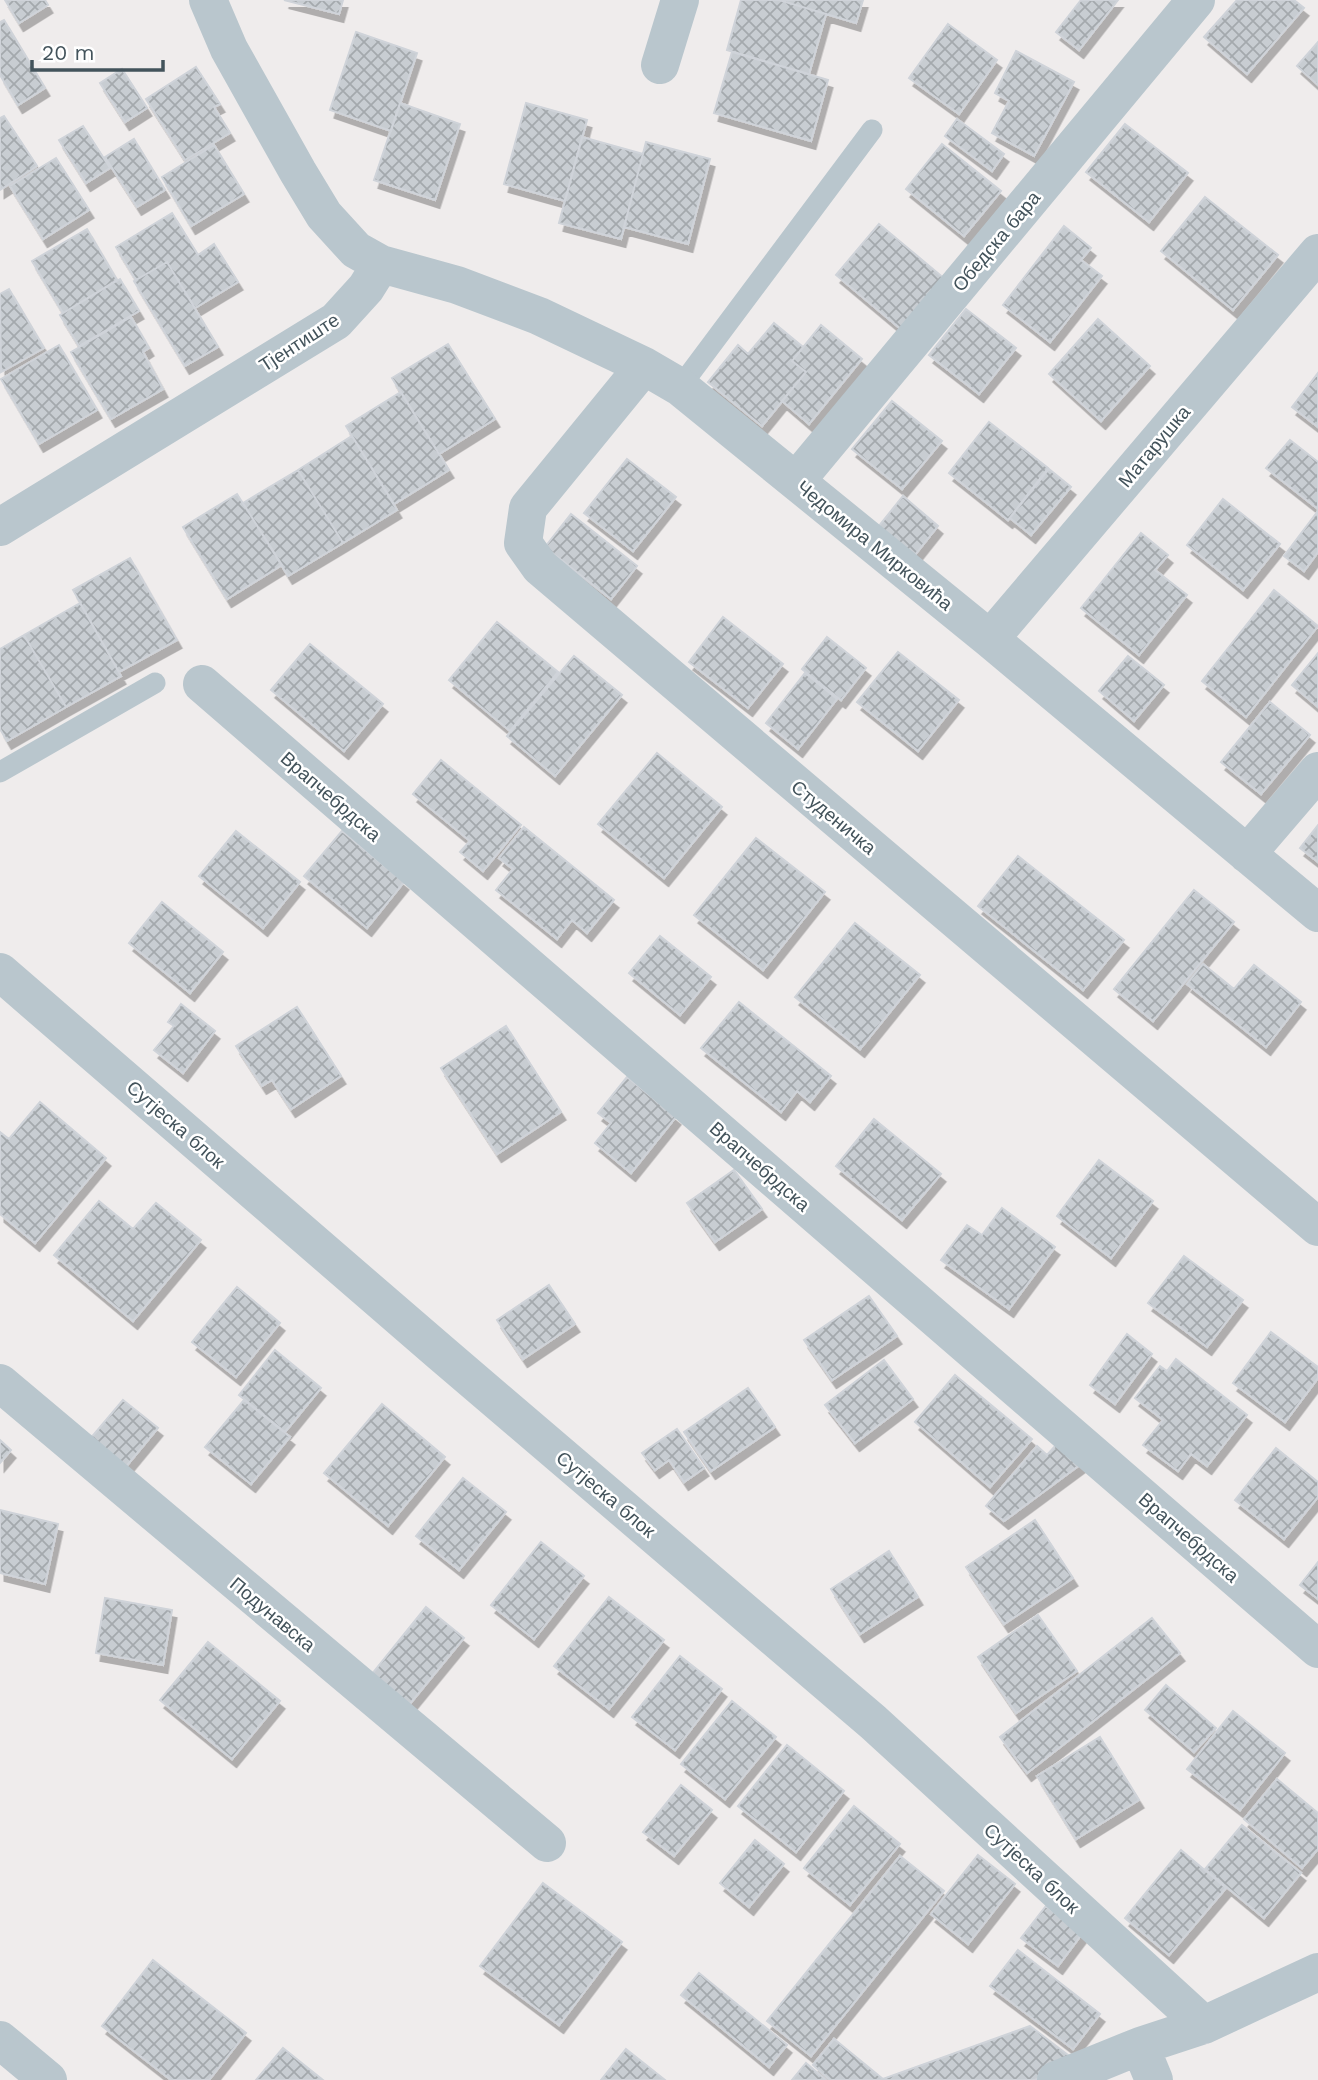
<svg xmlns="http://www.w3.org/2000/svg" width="1318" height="2080" font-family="'Work Sans',sans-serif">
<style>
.building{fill:url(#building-cross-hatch);stroke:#cfd3d9;stroke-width:2;filter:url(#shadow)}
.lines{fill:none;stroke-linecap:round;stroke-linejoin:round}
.lane{stroke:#b9c6cd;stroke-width:21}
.street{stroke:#b9c6cd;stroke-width:38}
.labels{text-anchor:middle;stroke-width:5;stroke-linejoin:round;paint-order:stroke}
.street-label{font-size:19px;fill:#43535b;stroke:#fff}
</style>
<defs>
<pattern id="building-cross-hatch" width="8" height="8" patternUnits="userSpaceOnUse" patternTransform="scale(1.75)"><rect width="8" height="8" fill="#c8cdd2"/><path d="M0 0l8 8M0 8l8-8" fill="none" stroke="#a4a9ad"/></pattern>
<filter id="shadow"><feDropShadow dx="4.5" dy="8" stdDeviation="0" flood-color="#0004"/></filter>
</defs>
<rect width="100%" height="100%" fill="#efecec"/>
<path class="building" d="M 5,0 L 45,0 L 48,5 L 19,23 Z
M 284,0 L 343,0 L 339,14 Z
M 741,0 L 779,0 L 826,14 L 809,74 L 727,50 Z
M 779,0 L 863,0 L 856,23 Z
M 1081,0 L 1118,0 L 1079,50 L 1056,32 Z
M 1237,0 L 1294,0 L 1304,8 L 1247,74 L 1204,37 Z
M 4,20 L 45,88 L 18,105 L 0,75 L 0,22 Z
M 948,24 L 997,60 L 959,114 L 909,78 Z
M 356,32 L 417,53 L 391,131 L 330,110 Z
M 1318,42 L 1318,85 L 1297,66 Z
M 1016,51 L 1074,82 L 1034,156 L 992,133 L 1009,101 L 995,93 Z
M 732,52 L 828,80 L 811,141 L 714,113 Z
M 196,67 L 220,104 L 214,107 L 230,133 L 185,160 L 146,99 Z
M 122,69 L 147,108 L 125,122 L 100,83 Z
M 400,103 L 460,124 L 435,200 L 374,180 Z
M 526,103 L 587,120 L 565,201 L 504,184 Z
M 4,116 L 37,166 L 0,190 L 0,118 Z
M 957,119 L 1004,154 L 992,171 L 945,136 Z
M 1125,124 L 1188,173 L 1149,222 L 1086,172 Z
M 83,126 L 110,168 L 86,183 L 59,140 Z
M 582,137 L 643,154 L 621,239 L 559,223 Z
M 134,139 L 165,190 L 137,207 L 105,157 Z
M 646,142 L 710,159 L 688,244 L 624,227 Z
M 942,144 L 1001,191 L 964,236 L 906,189 Z
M 214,145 L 244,194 L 191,226 L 162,177 Z
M 56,158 L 89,210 L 43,239 L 10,186 Z
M 1205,197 L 1278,255 L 1233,310 L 1161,251 Z
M 172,213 L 198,255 L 214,244 L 238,282 L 195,308 L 167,262 L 136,280 L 116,247 Z
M 879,224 L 945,279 L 902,330 L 836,275 Z
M 1064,226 L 1091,248 L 1081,260 L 1102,276 L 1050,342 L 1003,305 Z
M 87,229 L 117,280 L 63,313 L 32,261 Z
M 167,262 L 218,347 L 185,366 L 134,281 Z
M 120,279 L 139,311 L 79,346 L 60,315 Z
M 9,289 L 44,348 L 1,372 L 0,294 Z
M 966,309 L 1016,348 L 979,394 L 929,355 Z
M 131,317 L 149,348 L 143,352 L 163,389 L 111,419 L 71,352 Z
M 1098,319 L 1150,366 L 1101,421 L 1049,374 Z
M 774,323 L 803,347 L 792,361 L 806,372 L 762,426 L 708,382 L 738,345 L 748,354 Z
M 821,325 L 862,359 L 809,424 L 782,401 L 806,372 L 792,361 Z
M 448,344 L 495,419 L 439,454 L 392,378 Z
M 59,345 L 97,410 L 39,444 L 1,379 Z
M 1318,373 L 1318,427 L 1292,407 Z
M 401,392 L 449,470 L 394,504 L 346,426 Z
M 892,401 L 942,441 L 902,489 L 852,449 Z
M 989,422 L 1048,468 L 1008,520 L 949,473 Z
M 352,436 L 397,510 L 343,543 L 298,470 Z
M 1290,440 L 1318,462 L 1318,509 L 1266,468 Z
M 627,459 L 676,497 L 633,551 L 584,513 Z
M 1049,469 L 1071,487 L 1031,535 L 1010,518 Z
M 298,470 L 343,543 L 288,576 L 243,503 Z
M 237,494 L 282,565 L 227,599 L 183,527 Z
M 903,496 L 938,526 L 914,556 L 878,527 Z
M 1223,499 L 1280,544 L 1243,590 L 1187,545 Z
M 1318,511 L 1318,552 L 1304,571 L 1284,556 Z
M 571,514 L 637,566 L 611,599 L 545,547 Z
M 1141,533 L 1168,555 L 1155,570 L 1187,595 L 1139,655 L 1081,608 Z
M 130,558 L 177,640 L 119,672 L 73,590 Z
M 1274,590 L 1318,626 L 1246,717 L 1202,681 Z
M 80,603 L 121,676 L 66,707 L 24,635 Z
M 723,617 L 783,664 L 748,708 L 689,662 Z
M 497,622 L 558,672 L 510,731 L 449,680 Z
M 24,635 L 66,707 L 7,741 L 0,729 L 0,649 Z
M 827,637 L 866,668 L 841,700 L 802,669 Z
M 310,644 L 383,704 L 344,751 L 271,690 Z
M 898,652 L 959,700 L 918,751 L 857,702 Z
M 1318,653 L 1318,707 L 1292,685 Z
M 574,656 L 622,695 L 555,776 L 507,736 Z
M 1128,656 L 1164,685 L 1134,721 L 1099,691 Z
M 805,673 L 837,699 L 798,749 L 766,723 Z
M 1270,702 L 1310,735 L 1261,794 L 1221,762 Z
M 657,753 L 722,807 L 664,878 L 598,824 Z
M 441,760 L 521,825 L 483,871 L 460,852 L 470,841 L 413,794 Z
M 1318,825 L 1318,862 L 1300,848 Z
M 524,827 L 614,900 L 587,933 L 572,920 L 557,939 L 496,890 L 513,869 L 499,858 Z
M 236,831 L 300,882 L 263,928 L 199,876 Z
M 342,831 L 404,882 L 367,928 L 304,876 Z
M 756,838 L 825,892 L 763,970 L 694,915 Z
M 1018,856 L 1124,940 L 1083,990 L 978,906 Z
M 1194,890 L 1234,922 L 1153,1021 L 1114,989 Z
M 162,902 L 223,952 L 190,993 L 129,943 Z
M 855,923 L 920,975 L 860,1049 L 795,997 Z
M 660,936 L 711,977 L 680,1015 L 629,973 Z
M 1203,964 L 1234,989 L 1254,965 L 1301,1002 L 1266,1047 L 1187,984 Z
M 739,1002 L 831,1076 L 810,1102 L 797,1091 L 781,1112 L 701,1048 Z
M 181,1004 L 215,1031 L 183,1073 L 154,1050 L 174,1026 L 168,1022 Z
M 297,1007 L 341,1076 L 291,1109 L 272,1080 L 262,1086 L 236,1046 Z
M 506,1026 L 561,1112 L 497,1154 L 441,1068 Z
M 627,1077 L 676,1117 L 631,1173 L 595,1143 L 611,1123 L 598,1113 Z
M 40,1102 L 106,1158 L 35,1243 L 0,1214 L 0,1132 L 9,1139 Z
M 874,1119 L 941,1174 L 902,1220 L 836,1166 Z
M 1099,1160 L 1153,1201 L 1111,1258 L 1057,1216 Z
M 734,1170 L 762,1209 L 715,1242 L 687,1203 Z
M 99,1201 L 133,1229 L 156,1203 L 201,1240 L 133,1321 L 54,1255 Z
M 1002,1208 L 1055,1247 L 1009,1309 L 941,1260 L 967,1225 L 982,1235 Z
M 1184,1256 L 1243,1300 L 1207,1347 L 1148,1303 Z
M 549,1285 L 575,1324 L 523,1359 L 497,1320 Z
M 237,1287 L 280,1323 L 236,1377 L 192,1342 Z
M 869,1296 L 897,1336 L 832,1380 L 804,1340 Z
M 1271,1332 L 1318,1367 L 1318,1378 L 1285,1422 L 1233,1383 Z
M 1127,1334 L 1152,1354 L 1115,1404 L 1090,1385 Z
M 275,1350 L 321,1388 L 285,1432 L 239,1395 Z
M 1176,1359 L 1247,1415 L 1207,1466 L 1191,1454 L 1178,1471 L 1143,1445 L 1163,1420 L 1135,1398 L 1160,1366 L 1167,1371 Z
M 884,1360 L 913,1399 L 855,1443 L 825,1405 Z
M 955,1375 L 1032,1439 L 990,1487 L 915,1422 Z
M 748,1388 L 775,1427 L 711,1471 L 684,1432 Z
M 123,1400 L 158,1428 L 124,1469 L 90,1439 Z
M 244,1400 L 290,1437 L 251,1484 L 205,1447 Z
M 382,1404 L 445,1457 L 388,1526 L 324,1473 Z
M 677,1429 L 704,1468 L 684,1482 L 669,1460 L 655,1470 L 642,1453 Z
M 0,1440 L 11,1450 L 0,1463 Z
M 1057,1444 L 1081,1464 L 1004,1521 L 986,1506 L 1037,1446 L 1047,1455 Z
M 1276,1448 L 1318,1482 L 1318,1497 L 1284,1539 L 1235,1500 Z
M 463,1478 L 506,1512 L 459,1570 L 416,1536 Z
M 0,1510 L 58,1524 L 45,1584 L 0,1573 Z
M 1035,1520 L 1073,1578 L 1004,1624 L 966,1567 Z
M 541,1542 L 584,1576 L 534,1639 L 491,1605 Z
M 889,1551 L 918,1597 L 860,1634 L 831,1589 Z
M 1318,1562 L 1318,1599 L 1300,1585 Z
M 609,1597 L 664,1640 L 609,1709 L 554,1666 Z
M 105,1598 L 172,1610 L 163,1665 L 96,1653 Z
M 426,1607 L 464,1638 L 404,1711 L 367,1680 Z
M 1038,1615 L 1077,1671 L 1016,1713 L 978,1657 Z
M 1152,1618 L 1180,1653 L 1027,1773 L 1000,1737 Z
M 208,1642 L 280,1701 L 232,1759 L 160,1700 Z
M 680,1656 L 722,1689 L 675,1750 L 632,1717 Z
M 1166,1685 L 1216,1728 L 1194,1752 L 1145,1710 Z
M 732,1701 L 776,1737 L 725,1799 L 681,1764 Z
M 1233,1711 L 1285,1753 L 1240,1810 L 1187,1769 Z
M 1100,1737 L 1139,1800 L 1076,1839 L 1037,1776 Z
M 787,1745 L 844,1791 L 796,1852 L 738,1806 Z
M 1277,1779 L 1318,1813 L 1318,1849 L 1302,1868 L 1244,1819 Z
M 681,1785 L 712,1810 L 674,1856 L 643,1832 Z
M 854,1806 L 900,1844 L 850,1905 L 804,1868 Z
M 1242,1825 L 1301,1873 L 1264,1918 L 1205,1869 Z
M 755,1840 L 784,1864 L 749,1907 L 720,1883 Z
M 1181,1850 L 1226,1888 L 1169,1955 L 1125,1918 Z
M 978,1855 L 1015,1884 L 968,1944 L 931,1914 Z
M 900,1856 L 944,1891 L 811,2056 L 767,2021 Z
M 543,1883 L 622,1942 L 559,2025 L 480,1966 Z
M 1046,1906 L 1082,1934 L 1058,1966 L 1021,1938 Z
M 1018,1950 L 1100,2014 L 1073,2049 L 990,1986 Z
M 153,1960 L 246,2033 L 209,2080 L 171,2080 L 102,2026 Z
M 699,1973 L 787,2045 L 769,2067 L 681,1995 Z
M 1030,2026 L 1072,2058 L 1073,2065 L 1035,2080 L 830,2080 L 813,2065 L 834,2039 L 883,2079 Z
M 283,2048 L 323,2080 L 256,2080 Z
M 626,2049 L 665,2080 L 601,2080 Z
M 806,2063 L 826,2080 L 792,2080 Z"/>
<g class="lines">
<path class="lane" d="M 680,387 L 872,130
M 0,772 L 155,683"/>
<path class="street" d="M 208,0 L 229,49 L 298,172 L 324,215 L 356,250 L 381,264 L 457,285 L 539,316 L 644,366 L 680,387 L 990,639 L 1318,913
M 660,65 L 680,0
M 644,366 L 528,508 L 523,543 L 540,567 L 1318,1227
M 796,481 L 1196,0
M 0,527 L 336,321 L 366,288 L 381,264
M 990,639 L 1318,253
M 202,684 L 1318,1649
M 1247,854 L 1318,771
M 0,972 L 441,1353 L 873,1722 L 1204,2025
M 0,1383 L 547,1843
M 0,2040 L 48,2080
M 1140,2046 L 1154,2080
M 1056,2080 L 1140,2046 L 1204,2025 L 1318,1972"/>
</g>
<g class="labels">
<g class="street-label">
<text transform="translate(996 241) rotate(-50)" y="7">Обедска бара</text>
<text transform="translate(299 342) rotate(-33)" y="7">Тјентиште</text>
<text transform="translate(1154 446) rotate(-50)" y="7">Матарушка</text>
<text transform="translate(875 545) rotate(39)" y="7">Чедомира Мирковића</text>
<text transform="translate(331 796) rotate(41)" y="7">Врапчебрдска</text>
<text transform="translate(834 817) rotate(40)" y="7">Студеничка</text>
<text transform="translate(176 1124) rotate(41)" y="7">Сутјеска блок</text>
<text transform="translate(760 1166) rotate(41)" y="7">Врапчебрдска</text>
<text transform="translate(606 1494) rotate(40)" y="7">Сутјеска блок</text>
<text transform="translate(1189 1537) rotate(41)" y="7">Врапчебрдска</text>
<text transform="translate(273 1614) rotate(40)" y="7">Подунавска</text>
<text transform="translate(1032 1868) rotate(43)" y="7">Сутјеска блок</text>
</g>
</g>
<path d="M32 60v10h131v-10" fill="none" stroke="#43535b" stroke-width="3.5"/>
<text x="42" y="60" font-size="21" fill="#43535b" stroke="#ffffff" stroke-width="5" paint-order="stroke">20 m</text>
</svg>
